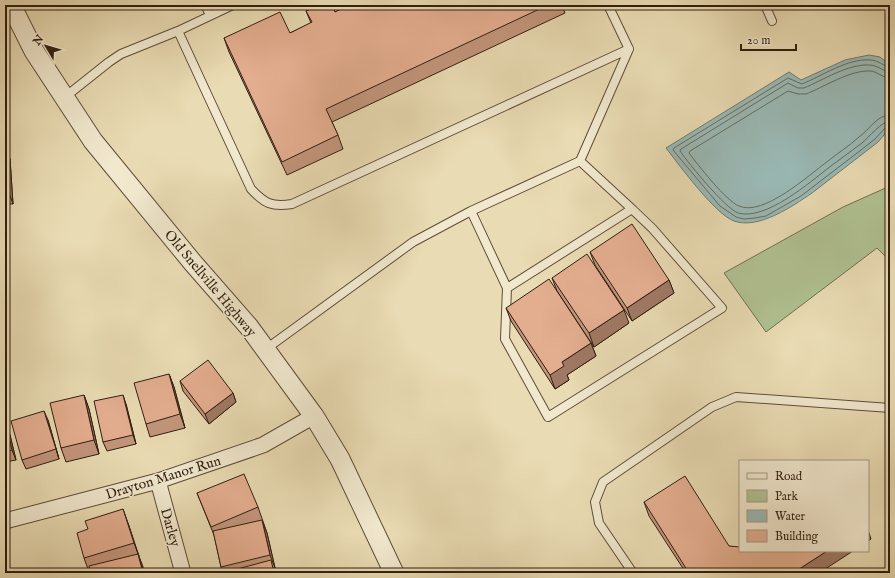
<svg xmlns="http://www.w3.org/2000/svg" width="895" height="578" font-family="'IM FELL English',serif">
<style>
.green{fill:#b0c191;stroke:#707050}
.water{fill:#9ab9b5;stroke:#707b73}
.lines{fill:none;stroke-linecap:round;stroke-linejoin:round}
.shore{stroke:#656c62;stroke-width:1}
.service-casing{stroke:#5e4d39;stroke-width:10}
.minor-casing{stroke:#5e4d39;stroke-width:17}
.tertiary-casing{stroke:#5e4d39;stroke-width:21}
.service{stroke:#f1e8ce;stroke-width:8}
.minor{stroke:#f1e8ce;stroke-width:15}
.tertiary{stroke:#f1e8ce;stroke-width:19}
.wall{fill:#c3957b;stroke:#301e10}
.shaded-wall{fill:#9f7964;stroke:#301e10}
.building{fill:#e3ad8f;stroke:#301e10}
.labels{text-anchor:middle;stroke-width:3;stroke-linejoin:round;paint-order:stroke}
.street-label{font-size:14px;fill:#301e10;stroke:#f1e8ce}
</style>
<rect width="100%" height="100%" fill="#e9dbb3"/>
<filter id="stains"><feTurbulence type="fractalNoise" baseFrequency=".005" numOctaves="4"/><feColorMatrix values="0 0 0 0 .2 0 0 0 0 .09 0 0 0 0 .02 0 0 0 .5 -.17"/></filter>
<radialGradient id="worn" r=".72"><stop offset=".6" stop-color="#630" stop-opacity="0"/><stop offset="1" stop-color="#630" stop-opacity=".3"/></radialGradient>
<path class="green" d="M 890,186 L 890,261 L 877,248 L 766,332 L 724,273 L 843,207 Z"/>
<path class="water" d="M 869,55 L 880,57 L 890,65 L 890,128 L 878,142 L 812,193 C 793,206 758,230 734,221 C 715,214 680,166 666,148 L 789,72 L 801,80 L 845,60 Z"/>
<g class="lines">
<path class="shore" d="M 890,67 C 883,66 878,60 870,60 C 848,58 822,76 802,84 L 788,78 L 674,148 L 673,150 L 720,206 L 736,217 L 744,219 L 755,218 L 766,216 L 801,196 L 861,150 L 875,139 L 886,127 L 890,126
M 890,72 C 882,71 878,65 869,65 C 848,64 823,80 804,88 L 798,88 L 788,83 L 681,149 L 680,151 C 689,164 725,208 738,213 C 766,221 810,182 831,166 C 841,158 852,151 862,143 C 869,137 882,121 890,121
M 890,78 C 882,78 877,71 870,71 C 850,70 824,87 806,94 L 798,94 L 788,91 L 690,151 L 689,153 C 698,165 726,201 739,206 C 763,217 809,175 828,161 C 838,153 849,146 859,137 C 869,130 877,115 890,115"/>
<g class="service-casing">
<path id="service" d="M 205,5 L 210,15
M 765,5 L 772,21
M 178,31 L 251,189 C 265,204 272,207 292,204 L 629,49 L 608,5
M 65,97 L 109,62 L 121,54 L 178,31 L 233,5
M 471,211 L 507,288 L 632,209 L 580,161
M 507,288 L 505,339 L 548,417 L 722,308 L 652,228 L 632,209
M 266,349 L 413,242 L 471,211 L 580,161 L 629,49
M 633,573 L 599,523 L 595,502 L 603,482 L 712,407 L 736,397 L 890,408"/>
</g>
<g class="minor-casing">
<path id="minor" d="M 158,481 L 183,573
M 5,521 L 158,481 L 263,445 L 314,416"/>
</g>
<g class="tertiary-casing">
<path id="tertiary" d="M 11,5 L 34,51 L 93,141 L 193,263 L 249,327 L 314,416 L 340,459 L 394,573"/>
</g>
<use href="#service" class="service"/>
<use href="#minor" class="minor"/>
<use href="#tertiary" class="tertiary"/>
</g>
<path class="wall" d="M 349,5 L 562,5 L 565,13 L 332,122 L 338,135 L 343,149 L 287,175 L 229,52 L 224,38 L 290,33 L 311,23 L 306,11 L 335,12 Z
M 5,146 L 10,159 L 13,204 L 5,204 Z
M 590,252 L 669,280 L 674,293 L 632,321 L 595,265 Z
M 552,278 L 629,323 L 594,347 L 557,291 Z
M 506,308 L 591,343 L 596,356 L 567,375 L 569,380 L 555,389 L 511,321 Z
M 169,374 L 174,387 L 185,428 L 150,437 L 146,424 Z
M 180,381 L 233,393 L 236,402 L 209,424 L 183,391 Z
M 84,395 L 89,409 L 99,454 L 66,462 L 61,448 Z
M 126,404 L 136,444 L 107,451 L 103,442 Z
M 48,420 L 59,459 L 26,469 L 22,460 Z
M 5,426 L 10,435 L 16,460 L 5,462 Z
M 197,493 L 258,507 L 267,533 L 275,568 L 274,569 L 275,573 L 223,573 L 221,567 L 214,535 Z
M 644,502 L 729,546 L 819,573 L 686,573 L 649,516 Z
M 128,523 L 138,554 L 143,567 L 89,572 L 84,558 Z"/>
<path class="shaded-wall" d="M 5,146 L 10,159 L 13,204 L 8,190 Z
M 5,225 L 6,228 L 5,233 Z
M 669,280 L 674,293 L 632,321 L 627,308 Z
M 624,310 L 629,323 L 594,347 L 589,333 Z
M 591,343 L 596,356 L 567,375 L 569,380 L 555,389 L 550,375 L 562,362 Z
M 169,374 L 174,387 L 185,428 L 180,414 Z
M 233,393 L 236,402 L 209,424 L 205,414 Z
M 84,395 L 89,409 L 99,454 L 94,440 Z
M 123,395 L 126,404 L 136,444 L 133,435 Z
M 44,411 L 48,420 L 59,459 L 56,449 Z
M 6,426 L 10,435 L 16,460 L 12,450 Z
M 123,509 L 128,523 L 139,556 L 134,543 Z
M 262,520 L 267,533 L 275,568 L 270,555 Z
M 868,530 L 871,539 L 868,541 Z
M 827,551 L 853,551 L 819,573 L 793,573 Z
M 138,554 L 143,567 L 144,573 L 143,573 Z"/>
<path class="building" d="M 320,5 L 332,5 L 335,12 L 349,5 L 548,5 L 326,109 L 338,135 L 282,162 L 224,38 L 280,12 L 290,33 L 312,22 L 306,11 Z
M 5,148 L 8,190 L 5,190 Z
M 632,224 L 669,280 L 627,308 L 590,252 Z
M 587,254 L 624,310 L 589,333 L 552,278 Z
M 549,279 L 591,343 L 562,362 L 564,366 L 550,375 L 506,308 Z
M 208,360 L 233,393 L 205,414 L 180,381 Z
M 169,374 L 180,414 L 146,424 L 134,383 Z
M 84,395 L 94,440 L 61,448 L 50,403 Z
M 123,395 L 133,435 L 103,442 L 94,401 Z
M 44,411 L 56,449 L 22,460 L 11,421 Z
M 5,426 L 6,426 L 12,450 L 5,452 Z
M 244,474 L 258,507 L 211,527 L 197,493 Z
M 685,476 L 729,546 L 740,547 L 740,551 L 827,551 L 793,573 L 689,573 L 644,502 Z
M 123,509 L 134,543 L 84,558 L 77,533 L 88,529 L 85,521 Z
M 262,520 L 270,555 L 221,567 L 213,531 Z
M 138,554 L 143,573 L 91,573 L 89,566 Z
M 271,560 L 274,573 L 230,573 L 230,571 Z"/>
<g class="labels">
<g class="street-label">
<text transform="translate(211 283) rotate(50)" y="5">Old Snellville Highway</text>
<text transform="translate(163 477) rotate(-17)" y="5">Drayton Manor Run</text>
<text transform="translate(171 527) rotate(74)" y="5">Darley</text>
</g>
</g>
<rect width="895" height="578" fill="none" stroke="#e9dbb3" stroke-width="20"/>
<rect x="6" y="6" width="883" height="566" fill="none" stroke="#301e10" stroke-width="2"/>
<rect x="10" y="10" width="875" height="558" fill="none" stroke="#301e10"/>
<rect x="739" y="460" width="130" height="92" fill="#f1e8ce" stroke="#a49782"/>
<rect x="747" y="473" width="20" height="6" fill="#f1e8ce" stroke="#a49782"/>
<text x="775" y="480" font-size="12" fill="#301e10">Road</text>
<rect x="747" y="490" width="20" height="12" fill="#b0c191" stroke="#a49782"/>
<text x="775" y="500" font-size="12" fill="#301e10">Park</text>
<rect x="747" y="510" width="20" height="12" fill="#9ab9b5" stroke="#a49782"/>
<text x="775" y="520" font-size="12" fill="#301e10">Water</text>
<rect x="747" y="530" width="20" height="12" fill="#e3ad8f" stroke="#a49782"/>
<text x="775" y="540" font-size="12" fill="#301e10">Building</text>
<g transform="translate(46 46) rotate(308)" stroke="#f1e8ce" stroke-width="3" paint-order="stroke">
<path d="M0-3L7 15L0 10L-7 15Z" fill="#301e10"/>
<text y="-6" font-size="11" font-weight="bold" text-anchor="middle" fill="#301e10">N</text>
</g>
<path d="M741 44v6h55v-6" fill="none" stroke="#301e10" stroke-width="2"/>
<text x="747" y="44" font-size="12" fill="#301e10" stroke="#f1e8ce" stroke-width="3" paint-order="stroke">20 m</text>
<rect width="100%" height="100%" filter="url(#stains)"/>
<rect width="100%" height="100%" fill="url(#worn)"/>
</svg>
